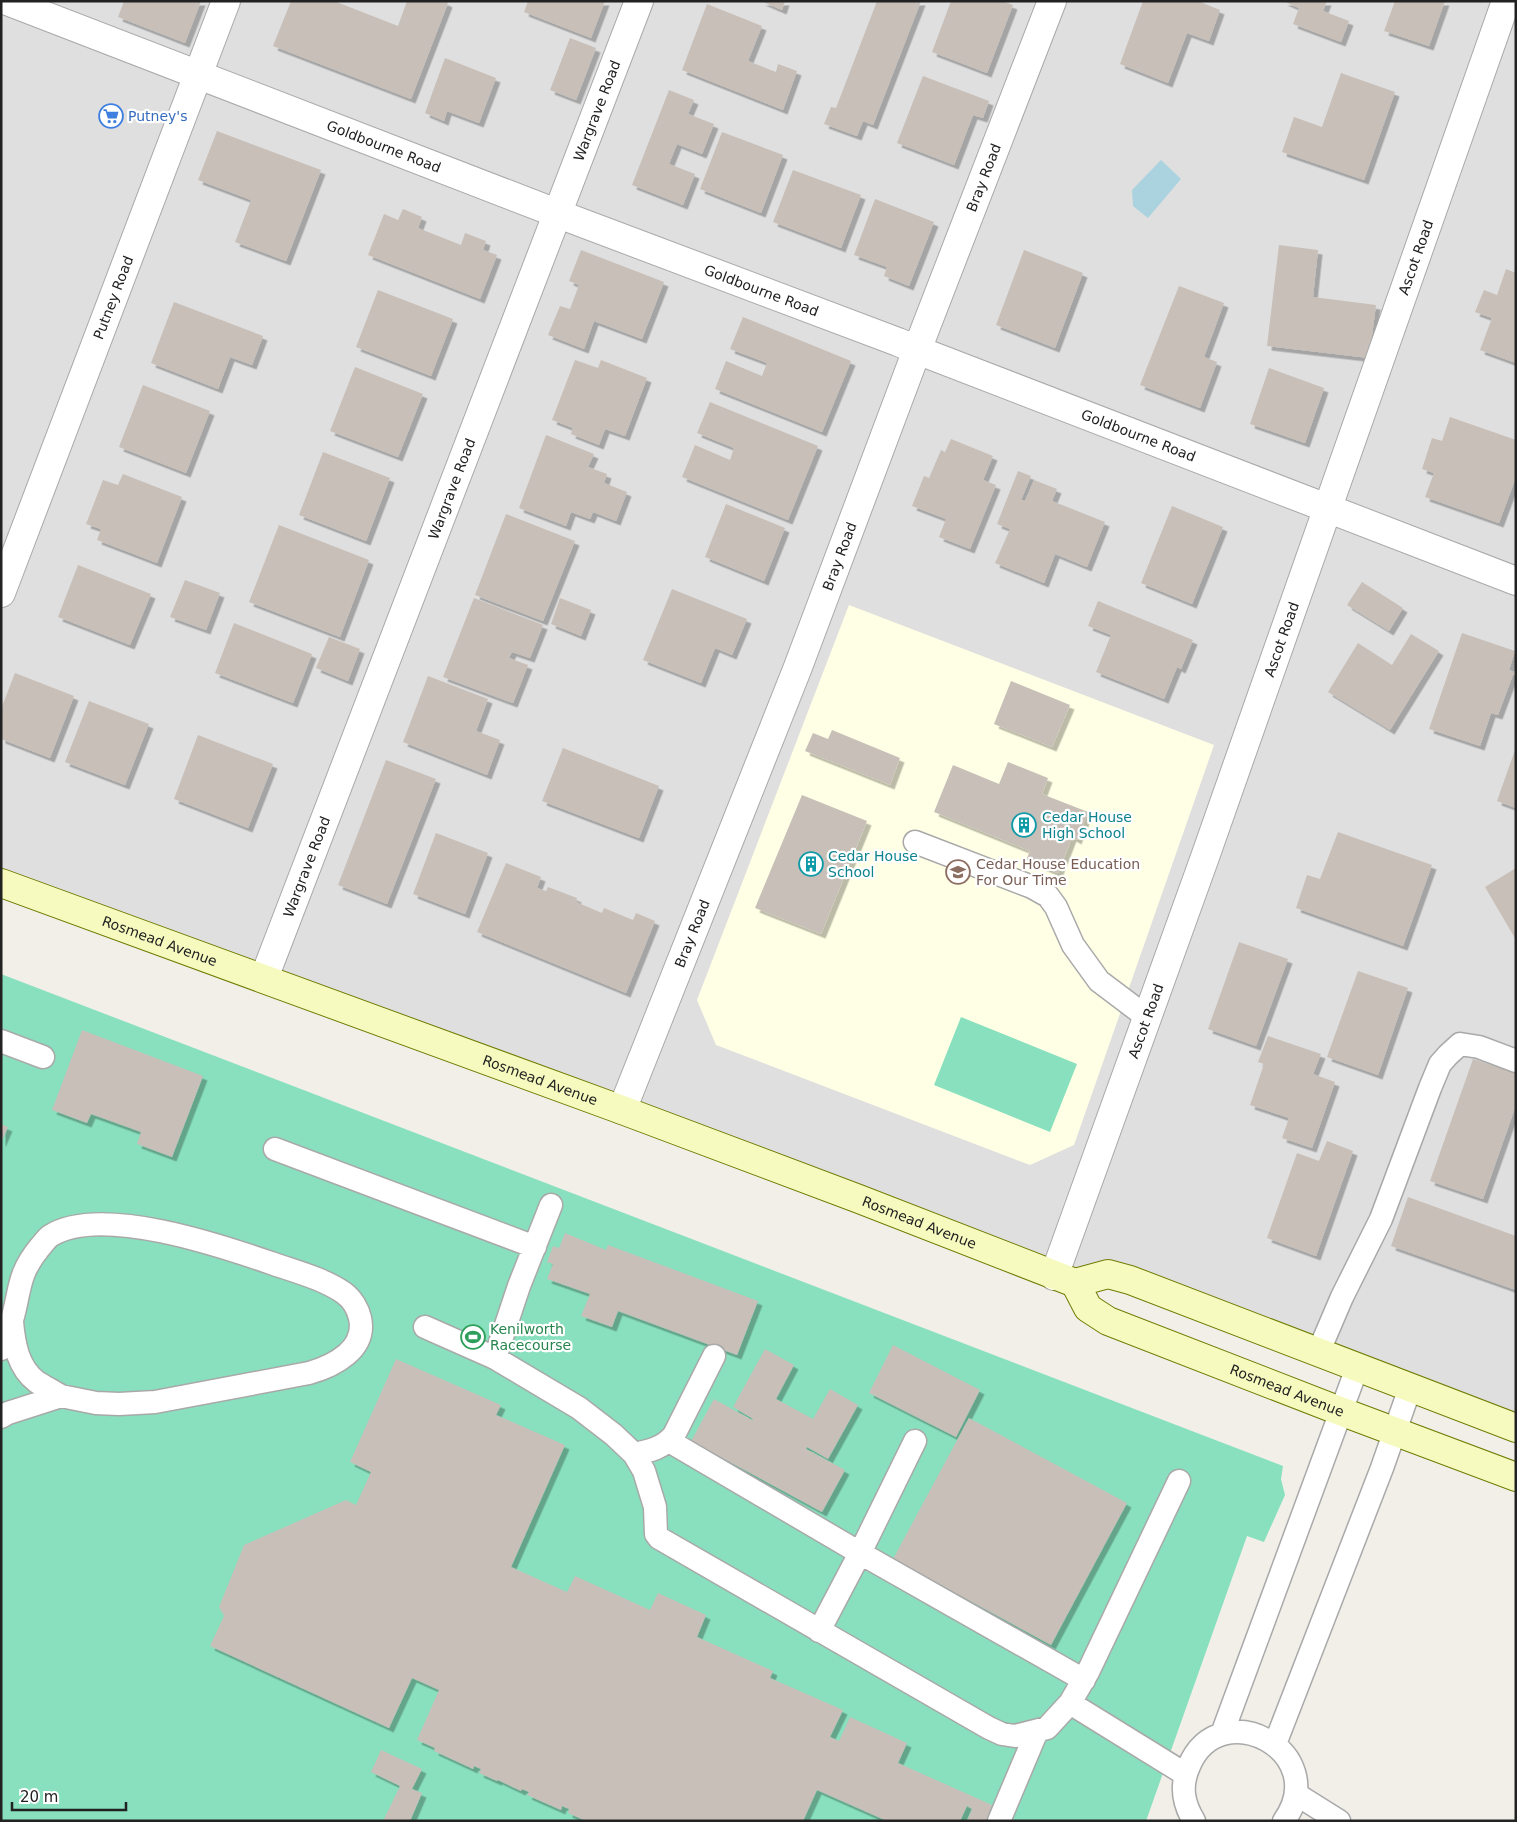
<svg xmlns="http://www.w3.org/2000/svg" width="1517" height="1822" font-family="'DejaVu Sans',sans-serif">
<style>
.residential{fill:#e0dfdf}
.education{fill:#ffffe5}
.pitch{fill:#88e0be}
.water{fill:#aad3df}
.building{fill:#c7bfb8;filter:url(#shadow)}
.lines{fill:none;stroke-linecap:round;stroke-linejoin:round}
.service-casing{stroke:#a9a9a9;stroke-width:25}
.minor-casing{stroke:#a9a9a9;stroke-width:30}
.secondary-casing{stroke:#707d05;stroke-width:30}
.service{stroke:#fff;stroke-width:22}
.minor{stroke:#fff;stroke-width:28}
.secondary{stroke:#f7fabf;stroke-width:28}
.labels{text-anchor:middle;stroke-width:4.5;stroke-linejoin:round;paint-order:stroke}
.street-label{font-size:14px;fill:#222;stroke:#fff}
.shop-label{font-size:14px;fill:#366cbe;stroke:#fff;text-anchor:start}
.culture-label{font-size:14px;fill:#0d838f;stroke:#fff;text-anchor:start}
.education-label{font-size:14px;fill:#785e54;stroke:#fff;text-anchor:start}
.leisure-label{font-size:14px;fill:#27864d;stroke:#fff;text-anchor:start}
</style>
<defs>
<filter id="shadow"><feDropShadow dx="4.5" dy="4.5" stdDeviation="0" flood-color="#0004"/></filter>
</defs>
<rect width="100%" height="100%" fill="#f2efe9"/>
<path class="residential" d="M 1,1 L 1516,1 L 1516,1427 L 1169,1295 L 1075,1283 L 1,883 Z"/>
<path class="education" d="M 849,605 L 1214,745 L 1074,1145 L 1030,1165 L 716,1045 L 697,1000 Z"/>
<path class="pitch" d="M 1,974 L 1283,1466 L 1281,1479 L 1285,1495 L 1264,1542 L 1247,1536 L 1146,1821 L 1,1821 Z
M 961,1017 L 1077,1064 L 1050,1132 L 934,1085 Z"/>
<path class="water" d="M 1161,160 L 1181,179 L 1148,218 L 1133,206 L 1132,190 Z"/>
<path class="building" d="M 124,1 L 201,1 L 185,43 L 118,17 Z
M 291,1 L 334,1 L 398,26 L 407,1 L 444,1 L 448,3 L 411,99 L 273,46 Z
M 528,1 L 605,1 L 591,38 L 524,12 Z
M 761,1 L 785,1 L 782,10 Z
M 877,1 L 921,1 L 873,125 L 863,121 L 857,136 L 824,124 L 831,107 L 836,108 Z
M 951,1 L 1002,1 L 1013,5 L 987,73 L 932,52 Z
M 1143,1 L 1198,1 L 1220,10 L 1209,41 L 1187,33 L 1168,83 L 1120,64 Z
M 1283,1 L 1327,1 L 1323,11 L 1349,21 L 1341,42 L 1293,24 L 1299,8 Z
M 1395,1 L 1445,1 L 1429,46 L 1384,31 Z
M 707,4 L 762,26 L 748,61 L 776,72 L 778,64 L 797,71 L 783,110 L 682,70 Z
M 570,38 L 596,48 L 576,100 L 550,90 Z
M 445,58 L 496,78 L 479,123 L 447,111 L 444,121 L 425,113 Z
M 1341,73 L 1395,92 L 1364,180 L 1282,152 L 1294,117 L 1322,127 Z
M 923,76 L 989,101 L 983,118 L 973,115 L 954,165 L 897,143 Z
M 669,90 L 694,100 L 688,114 L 714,124 L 702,154 L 677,144 L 669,164 L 695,174 L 683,205 L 632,185 Z
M 217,131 L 321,170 L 286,261 L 235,242 L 251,200 L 198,180 Z
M 722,132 L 783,155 L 761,213 L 700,189 Z
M 793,170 L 861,195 L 841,248 L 773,222 Z
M 875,199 L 934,222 L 909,286 L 884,276 L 887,267 L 854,255 Z
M 403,209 L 422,217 L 418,228 L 461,245 L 465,233 L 486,241 L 483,250 L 497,255 L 480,299 L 368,255 L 384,214 L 398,220 Z
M 1279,245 L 1318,250 L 1313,297 L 1376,305 L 1369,358 L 1267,346 Z
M 581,250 L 664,282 L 642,339 L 594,321 L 584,349 L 548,335 L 560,306 L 570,309 L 579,285 L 569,281 Z
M 1024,250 L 1083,273 L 1055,348 L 996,325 Z
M 1506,269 L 1516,273 L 1516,363 L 1480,350 L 1492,318 L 1475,312 L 1484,290 L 1497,295 Z
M 1179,286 L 1224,303 L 1204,357 L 1217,362 L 1200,408 L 1140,385 Z
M 378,290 L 453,319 L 431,376 L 356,347 Z
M 174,302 L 263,336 L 252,365 L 230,357 L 218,389 L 151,363 Z
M 743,317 L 851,361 L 822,432 L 715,389 L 726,361 L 762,376 L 767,363 L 730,349 Z
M 575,360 L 598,368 L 601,360 L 647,378 L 625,436 L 605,429 L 599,445 L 571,434 L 573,428 L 552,420 Z
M 355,367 L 423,394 L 398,457 L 330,431 Z
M 1269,368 L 1324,388 L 1305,443 L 1250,424 Z
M 143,385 L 210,411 L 186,473 L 119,447 Z
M 710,402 L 818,446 L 788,520 L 682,477 L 695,445 L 730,460 L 734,448 L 697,433 Z
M 1450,417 L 1516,440 L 1516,477 L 1499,523 L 1425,497 L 1434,473 L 1422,469 L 1432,438 L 1442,441 Z
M 546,435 L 594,454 L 588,467 L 607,474 L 604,483 L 627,492 L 616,521 L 593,512 L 590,519 L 571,512 L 566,526 L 519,508 Z
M 951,439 L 993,456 L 983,480 L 996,485 L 970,549 L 939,537 L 946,519 L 912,506 L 924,476 L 929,478 L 941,450 L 945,452 Z
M 323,452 L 390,478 L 366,541 L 299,515 Z
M 1018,471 L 1031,476 L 1021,500 L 1025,501 L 1034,480 L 1057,489 L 1052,501 L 1105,522 L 1087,567 L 1055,554 L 1044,583 L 995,563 L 1010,529 L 997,524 Z
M 123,474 L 182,497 L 157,563 L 97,540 L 101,529 L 86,524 L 103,480 L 118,485 Z
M 726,504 L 785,528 L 764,581 L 705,557 Z
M 1172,506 L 1223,527 L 1192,604 L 1141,583 Z
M 506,514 L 575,541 L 543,621 L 475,595 Z
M 279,525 L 369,560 L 340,637 L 249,602 Z
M 78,565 L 151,594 L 130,645 L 58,617 Z
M 185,580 L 220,593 L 206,630 L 170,617 Z
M 1362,582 L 1403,608 L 1389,631 L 1347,605 Z
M 672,589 L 747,619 L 732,655 L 715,648 L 701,683 L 643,660 Z
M 474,598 L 543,625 L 530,658 L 512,652 L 509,658 L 528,665 L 513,703 L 443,677 Z
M 560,598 L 591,610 L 581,636 L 551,624 Z
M 1098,601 L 1193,640 L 1181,669 L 1177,667 L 1164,699 L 1096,672 L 1111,635 L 1088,626 Z
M 234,623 L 312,654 L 293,703 L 215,673 Z
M 1462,633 L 1515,651 L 1509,670 L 1514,672 L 1498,715 L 1491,713 L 1480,746 L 1429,729 Z
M 1411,634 L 1439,651 L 1390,730 L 1328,692 L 1358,643 L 1392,665 Z
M 329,637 L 360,649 L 348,681 L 316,668 Z
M 15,673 L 74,696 L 50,758 L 1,739 L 1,709 Z
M 428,676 L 488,699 L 476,731 L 500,740 L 487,775 L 403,742 Z
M 1011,681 L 1070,705 L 1052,747 L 994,724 Z
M 89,701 L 149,724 L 125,785 L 65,762 Z
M 832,730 L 900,758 L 890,785 L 805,751 L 813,733 L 828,739 Z
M 198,735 L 273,764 L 248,828 L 174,799 Z
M 563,748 L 659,786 L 639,838 L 542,801 Z
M 1515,750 L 1516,750 L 1516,808 L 1497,801 Z
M 386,760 L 436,779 L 387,904 L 338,885 Z
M 1008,762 L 1048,778 L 1042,794 L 1088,812 L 1077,840 L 1072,837 L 1058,873 L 1026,860 L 1030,851 L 934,812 L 953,765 L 999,784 Z
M 802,795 L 867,821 L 821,934 L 755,908 Z
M 1338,832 L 1432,865 L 1403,946 L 1296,908 L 1307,875 L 1320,879 Z
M 436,833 L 488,853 L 465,914 L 413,894 Z
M 506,863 L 541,877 L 537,888 L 546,891 L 548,887 L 577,898 L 576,902 L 602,913 L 604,908 L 633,920 L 636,913 L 655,921 L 626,993 L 477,932 Z
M 1516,868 L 1516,940 L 1485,887 Z
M 1239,942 L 1288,959 L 1256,1046 L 1208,1029 Z
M 1358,971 L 1408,988 L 1378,1075 L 1327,1057 Z
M 82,1030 L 203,1076 L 172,1157 L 137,1144 L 141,1132 L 91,1114 L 87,1123 L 52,1110 Z
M 1268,1036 L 1321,1054 L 1313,1074 L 1335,1082 L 1312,1148 L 1282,1138 L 1289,1118 L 1250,1105 L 1264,1064 L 1258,1062 Z
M 1473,1059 L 1516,1073 L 1516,1105 L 1483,1199 L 1430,1181 Z
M 1,1124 L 8,1127 L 1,1143 Z
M 1327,1141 L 1353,1151 L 1316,1256 L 1267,1238 L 1297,1153 L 1319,1161 Z
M 1408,1197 L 1516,1236 L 1516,1290 L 1391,1246 Z
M 565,1233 L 606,1250 L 608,1245 L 758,1301 L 737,1355 L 618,1311 L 612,1327 L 581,1316 L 590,1294 L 547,1279 L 553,1264 L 547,1262 L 553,1246 L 559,1248 Z
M 893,1345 L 980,1390 L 956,1437 L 869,1393 Z
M 765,1349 L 794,1365 L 776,1399 L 813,1419 L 830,1389 L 858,1405 L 828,1459 L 807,1447 L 806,1449 L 845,1470 L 822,1512 L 691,1441 L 714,1399 L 752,1420 L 753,1419 L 733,1407 Z
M 396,1359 L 501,1405 L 496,1415 L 565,1445 L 511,1567 L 567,1592 L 575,1576 L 650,1610 L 658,1593 L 706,1615 L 697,1637 L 773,1671 L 770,1678 L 843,1710 L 830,1737 L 839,1741 L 850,1717 L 907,1743 L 898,1763 L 992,1805 L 986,1821 L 967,1821 L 972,1809 L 967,1806 L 960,1821 L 887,1821 L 817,1790 L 803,1821 L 586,1821 L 568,1813 L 569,1809 L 562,1806 L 561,1810 L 527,1795 L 529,1792 L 522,1789 L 521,1791 L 498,1780 L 497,1781 L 479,1773 L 481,1769 L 474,1766 L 473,1769 L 434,1751 L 435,1748 L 417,1740 L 439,1690 L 412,1678 L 389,1728 L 210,1646 L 224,1616 L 219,1607 L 244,1545 L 346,1500 L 356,1505 L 371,1472 L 350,1462 Z
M 969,1418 L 1127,1503 L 1051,1645 L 893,1559 Z
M 381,1750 L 422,1769 L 412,1789 L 422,1793 L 410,1821 L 383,1821 L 400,1786 L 371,1772 Z"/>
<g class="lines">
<g class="service-casing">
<path id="service" d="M 915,842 L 1032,887 L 1048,896 L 1056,907 L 1073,945 L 1099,981 L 1148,1018
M 1,1041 L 43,1057
M 275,1149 L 535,1247
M 12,1322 C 14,1344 18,1368 37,1382 C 45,1387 53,1391 61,1396
M 425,1327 L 495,1358 L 579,1408 L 614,1435 L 634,1454 L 644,1471 L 655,1507 L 656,1534 L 659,1538 L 989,1728 L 1002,1734 L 1015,1736 L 1047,1728 L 1070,1703 L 1088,1672 L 1179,1481
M 1,1349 C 4,1339 9,1330 12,1320 C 21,1289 17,1275 40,1247 C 43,1244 46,1239 50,1236 C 100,1204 222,1246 274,1264 C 297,1272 324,1279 344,1293 C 352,1299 358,1309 360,1318 C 367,1349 334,1366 309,1373 L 155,1402 L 119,1404 L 96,1403 L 61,1396 L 8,1413 L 1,1417
M 1318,1353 L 1342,1297 L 1381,1219 L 1430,1088 L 1440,1064 L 1448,1055 L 1460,1044 L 1479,1047 L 1516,1061
M 495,1358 L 519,1286 L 551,1205
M 669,1441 L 860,1553 L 1084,1680
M 634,1454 C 650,1451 663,1448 674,1435 L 714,1356
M 819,1631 L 860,1553 L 915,1441
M 1070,1703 L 1185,1774
M 1222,1734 L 1357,1368
M 1275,1744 L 1382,1468 L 1410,1388
M 1296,1794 L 1339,1821
M 999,1821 L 1037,1731
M 1194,1821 C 1183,1803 1180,1786 1189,1766 C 1220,1692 1333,1752 1284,1821"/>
</g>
<g class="minor-casing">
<g id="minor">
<path id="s1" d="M 7,1 L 577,221 L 898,342 L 917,350 L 1516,581"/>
<path id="s2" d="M 1,593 L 226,1"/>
<path id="s3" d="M 264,978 L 639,1"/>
<path id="s4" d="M 622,1110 L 798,667 L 917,350 L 1052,1"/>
<path id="s5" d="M 1054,1276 L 1205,857 L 1506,1"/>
</g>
</g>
<g class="secondary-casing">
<g id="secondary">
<path id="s6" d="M 1,883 L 622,1110 L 859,1199 L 1075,1283 L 1108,1274 L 1130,1280 L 1516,1428"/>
<path id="s7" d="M 1075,1283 L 1088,1308 L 1108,1321 L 1340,1411 L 1516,1477"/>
</g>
</g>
<use href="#service" class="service"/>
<use href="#minor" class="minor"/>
<use href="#secondary" class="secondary"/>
</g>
<defs>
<g id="supermarket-ring" transform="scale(1.25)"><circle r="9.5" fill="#fff" stroke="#3f7fe0" stroke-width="1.5"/><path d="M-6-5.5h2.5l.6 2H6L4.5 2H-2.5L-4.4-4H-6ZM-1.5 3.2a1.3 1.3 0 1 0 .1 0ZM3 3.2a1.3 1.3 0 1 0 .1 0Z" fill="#3f7fe0"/></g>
<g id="building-ring" transform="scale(1.25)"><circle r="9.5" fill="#fff" stroke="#0f9aa8" stroke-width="1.5"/><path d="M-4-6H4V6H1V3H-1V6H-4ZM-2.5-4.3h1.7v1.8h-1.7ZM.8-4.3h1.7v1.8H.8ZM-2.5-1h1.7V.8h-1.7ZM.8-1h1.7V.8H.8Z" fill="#0f9aa8"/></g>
<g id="school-ring" transform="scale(1.25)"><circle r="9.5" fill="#fff" stroke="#8d6e63" stroke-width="1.5"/><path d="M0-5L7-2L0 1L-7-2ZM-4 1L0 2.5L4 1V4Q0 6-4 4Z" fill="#8d6e63"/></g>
<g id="stadium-ring" transform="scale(1.25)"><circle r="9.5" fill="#fff" stroke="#2e9e5b" stroke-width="1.5"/><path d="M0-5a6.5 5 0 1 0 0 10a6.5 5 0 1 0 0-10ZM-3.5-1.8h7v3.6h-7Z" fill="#2e9e5b"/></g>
</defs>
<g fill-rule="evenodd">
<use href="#supermarket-ring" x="111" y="116"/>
<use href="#building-ring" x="1024" y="825"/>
<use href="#building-ring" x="811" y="864"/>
<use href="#school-ring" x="958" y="872"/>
<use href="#stadium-ring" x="473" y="1337"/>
</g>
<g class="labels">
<g class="street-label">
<text dy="5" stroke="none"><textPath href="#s3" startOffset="929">Wargrave Road</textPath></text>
<text dy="5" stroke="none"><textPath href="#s1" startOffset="404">Goldbourne Road</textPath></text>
<text dy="5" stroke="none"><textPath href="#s4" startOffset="1000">Bray Road</textPath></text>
<text dy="5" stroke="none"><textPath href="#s5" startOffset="1081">Ascot Road</textPath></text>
<text dy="5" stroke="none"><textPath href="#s1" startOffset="808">Goldbourne Road</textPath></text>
<text dy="5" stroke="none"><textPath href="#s2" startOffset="316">Putney Road</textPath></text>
<text dy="5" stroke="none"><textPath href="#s1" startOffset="1212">Goldbourne Road</textPath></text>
<text dy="5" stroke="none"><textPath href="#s3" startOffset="524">Wargrave Road</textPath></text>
<text dy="5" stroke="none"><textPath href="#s4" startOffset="595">Bray Road</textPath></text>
<text dy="5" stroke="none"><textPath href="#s5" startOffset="676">Ascot Road</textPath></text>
<text dy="5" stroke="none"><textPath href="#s3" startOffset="119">Wargrave Road</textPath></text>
<text dy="5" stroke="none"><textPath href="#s4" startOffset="190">Bray Road</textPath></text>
<text dy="5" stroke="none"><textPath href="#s6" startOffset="169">Rosmead Avenue</textPath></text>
<text dy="5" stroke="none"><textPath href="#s5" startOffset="271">Ascot Road</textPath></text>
<text dy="5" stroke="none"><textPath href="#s6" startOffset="574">Rosmead Avenue</textPath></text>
<text dy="5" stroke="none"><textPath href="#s6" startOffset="979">Rosmead Avenue</textPath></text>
<text dy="5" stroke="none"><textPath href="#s7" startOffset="244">Rosmead Avenue</textPath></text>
</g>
<g class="shop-label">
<text x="128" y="121">Putney's</text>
</g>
<g class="culture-label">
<text x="1042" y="822">Cedar House<tspan x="1042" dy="16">High School</tspan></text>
<text x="828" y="861">Cedar House<tspan x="828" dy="16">School</tspan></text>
</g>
<g class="education-label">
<text x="976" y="869">Cedar House Education<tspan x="976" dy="16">For Our Time</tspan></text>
</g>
<g class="leisure-label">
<text x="490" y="1334">Kenilworth<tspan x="490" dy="16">Racecourse</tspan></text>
</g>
</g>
<rect width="1517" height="1822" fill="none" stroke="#222222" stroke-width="5"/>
<path d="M12 1802v8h114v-8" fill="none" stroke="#222222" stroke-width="2.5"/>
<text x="20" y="1802" font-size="15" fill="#222222" stroke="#ffffff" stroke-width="4" paint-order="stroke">20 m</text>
</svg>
